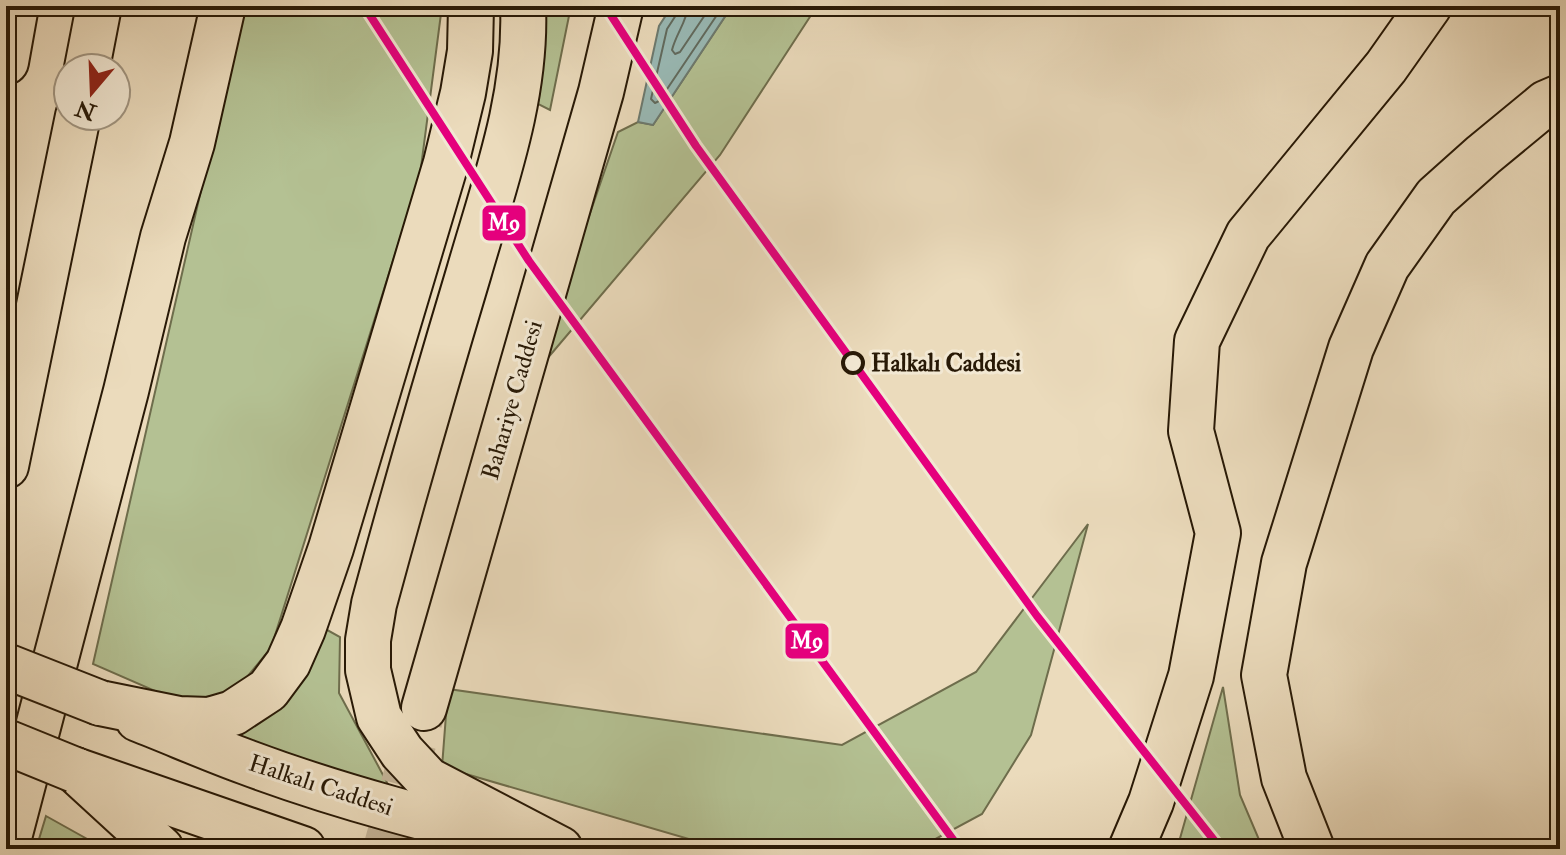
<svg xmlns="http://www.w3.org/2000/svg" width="1566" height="855" font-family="'IM FELL Double Pica',serif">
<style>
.green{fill:#b4c193;stroke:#6e6d4c;stroke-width:2}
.water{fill:#99bab6;stroke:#6c7a70;stroke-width:2}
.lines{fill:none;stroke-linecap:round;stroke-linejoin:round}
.shore{stroke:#606a5e;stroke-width:2}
.primary-tunnel{stroke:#c4b498;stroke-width:44;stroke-dasharray:44 22;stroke-linecap:butt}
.primary-casing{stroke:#281906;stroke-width:48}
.motorway-casing{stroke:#281906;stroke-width:48}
.primary{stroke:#ebdbbc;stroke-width:44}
.motorway{stroke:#ebdbbc;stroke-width:44}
.primary-bridge-casing{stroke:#281906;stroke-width:48;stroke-linecap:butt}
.primary-bridge{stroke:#ebdbbc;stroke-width:44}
.metro-1-casing{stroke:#f2e8d3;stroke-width:14}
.metro-1{stroke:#e5007d;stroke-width:8}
.stop-dot{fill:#f2e8d3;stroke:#281906;stroke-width:4}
.labels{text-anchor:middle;stroke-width:6;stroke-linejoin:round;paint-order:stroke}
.stop-label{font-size:24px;font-weight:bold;fill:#281906;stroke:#f2e8d3;text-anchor:start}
.street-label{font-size:24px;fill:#281906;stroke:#f2e8d3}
.line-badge{stroke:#f2e8d3;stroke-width:3}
.badge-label{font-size:22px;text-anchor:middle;font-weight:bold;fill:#fff}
</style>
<rect width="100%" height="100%" fill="#ebdbbc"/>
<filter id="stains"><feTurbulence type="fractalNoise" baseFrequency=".0025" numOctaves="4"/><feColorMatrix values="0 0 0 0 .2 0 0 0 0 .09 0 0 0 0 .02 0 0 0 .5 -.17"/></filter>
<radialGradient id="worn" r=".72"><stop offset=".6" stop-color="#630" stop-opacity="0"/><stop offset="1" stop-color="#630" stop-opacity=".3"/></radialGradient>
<path class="green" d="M 243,6 L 442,6 L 420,175 L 271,648 L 238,688 L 187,705 L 93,664 Z
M 544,6 L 571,6 L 550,110 L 538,104 Z
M 732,6 L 817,6 L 720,155 L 535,373 L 618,132 L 638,122 L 653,125 Z
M 1088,524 L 1031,735 L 982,814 L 917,849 L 723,849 L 442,767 L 448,689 L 842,745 L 976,672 Z
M 320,626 L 340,637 L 339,693 L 390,788 L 233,737 Z
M 1223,687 L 1240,795 L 1263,849 L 1177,849 Z
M 46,816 L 105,849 L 36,849 Z"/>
<path class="water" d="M 672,6 L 732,6 L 653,125 L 638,122 L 659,26 Z"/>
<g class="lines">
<path class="shore" d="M 678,6 L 678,12 L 667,29 L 651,99 L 655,103 L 659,101 L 723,6
M 688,6 C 687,21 676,34 672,50 L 675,54 L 680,52 L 711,6"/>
<path class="primary-tunnel" d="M 385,849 L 424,708"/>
<g class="primary-casing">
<path id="primary" d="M 424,708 L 601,92 L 621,6
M 138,719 C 174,733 210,749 246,762 C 342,798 441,823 541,847
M 75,770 L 303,849
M 1131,849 L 1151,802 L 1191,676 L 1218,533 L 1191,431 L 1197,341 L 1248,235 L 1386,67 L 1429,6
M 1312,849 L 1284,778 L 1264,675 L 1284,563 L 1351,348 L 1387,266 L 1436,197 L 1483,155 L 1546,103 L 1560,97"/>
</g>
<g class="motorway-casing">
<path id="motorway" d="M 523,6 C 527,97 494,185 469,272 C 436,382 404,493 374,604 L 368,640 L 368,670 L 379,717 L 402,752 L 428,780 L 560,849
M 6,62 L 16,6
M 87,68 L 99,6
M 6,466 L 78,116
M 100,703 L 179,719 L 209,720 L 233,713 L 268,690 L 288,663 L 303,629 L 331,548 L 446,163 L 463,93 L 470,51 L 471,6
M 75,770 L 161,849
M 6,849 L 126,391 L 163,237 L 192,143 L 223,6"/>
</g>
<use href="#primary" class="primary"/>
<use href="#motorway" class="motorway"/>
<g class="primary-bridge-casing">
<path id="primary-bridge" d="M 6,666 L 100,703
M 6,742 L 75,770"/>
</g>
<use href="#primary-bridge" class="primary-bridge"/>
<g class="metro-1-casing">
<path id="metro-1" d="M 364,6 L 529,261 L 960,849
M 605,6 L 696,146 L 1037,616 L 1221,849"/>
</g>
<use href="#metro-1" class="metro-1"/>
</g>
<circle class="stop-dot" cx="853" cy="363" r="10"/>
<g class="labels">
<g class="stop-label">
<text x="871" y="371">Halkalı Caddesi</text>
</g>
<g class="street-label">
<text transform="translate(512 400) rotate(-74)" y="8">Bahariye Caddesi</text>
<text transform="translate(321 785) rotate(18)" y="8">Halkalı Caddesi</text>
</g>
</g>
<g class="line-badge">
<rect x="481" y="204" width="46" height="38" rx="8" fill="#e5007d"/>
<rect x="784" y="622" width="46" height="38" rx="8" fill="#e5007d"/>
</g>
<g class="badge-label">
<text x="504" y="230">M9</text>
<text x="807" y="648">M9</text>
</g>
<rect width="1566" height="855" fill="none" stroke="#ebdbbc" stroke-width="32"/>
<rect x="8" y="8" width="1550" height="839" fill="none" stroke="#281906" stroke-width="4"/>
<rect x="16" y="16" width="1534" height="823" fill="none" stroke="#281906" stroke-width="2"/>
<g transform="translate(92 92) rotate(199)"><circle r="38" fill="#f2e8d3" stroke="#a19581" stroke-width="2"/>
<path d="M0-6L14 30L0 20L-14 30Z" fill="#8f2418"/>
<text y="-12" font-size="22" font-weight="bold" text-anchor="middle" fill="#281906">N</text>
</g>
<rect width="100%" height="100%" filter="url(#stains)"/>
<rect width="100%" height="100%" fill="url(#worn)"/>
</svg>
